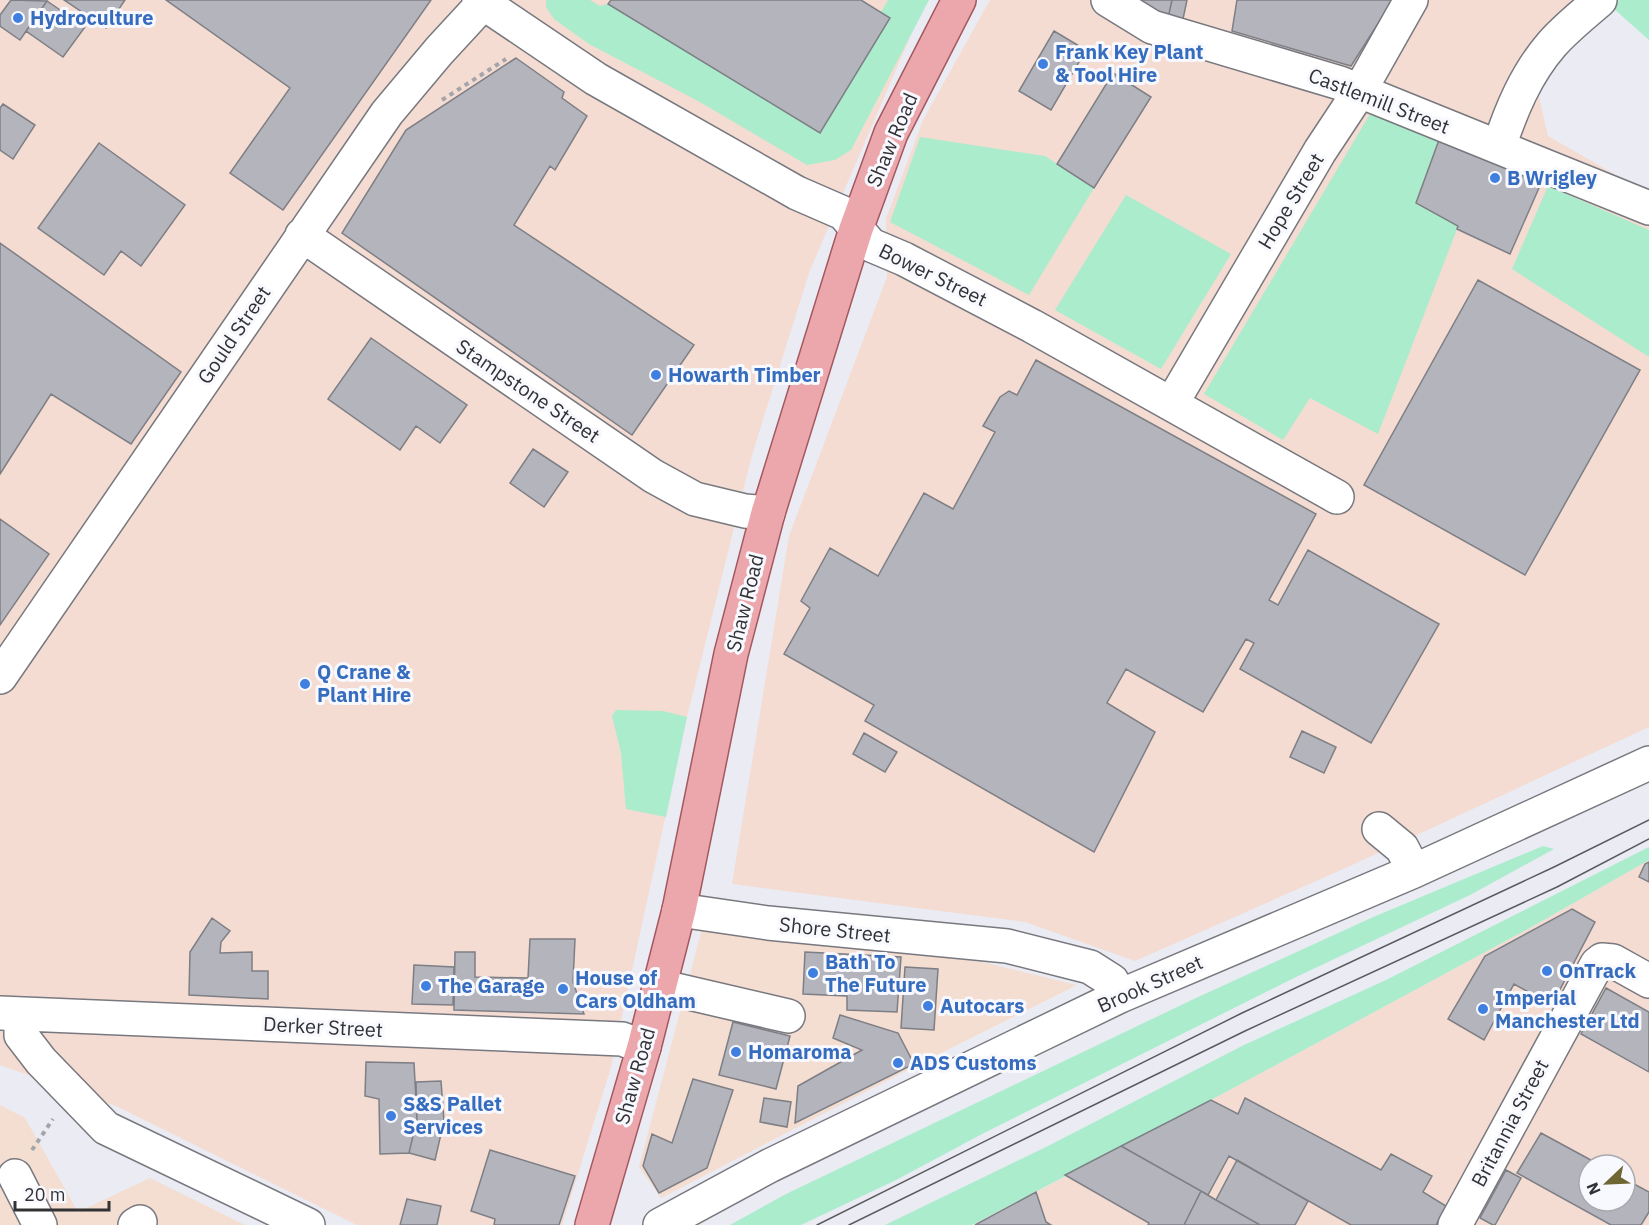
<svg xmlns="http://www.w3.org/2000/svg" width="1649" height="1225" font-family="'IBM Plex Sans',sans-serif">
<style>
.commercial{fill:#f4ddd1}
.industrial{fill:#f4dcd2;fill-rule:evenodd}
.green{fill:#aaeccc}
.building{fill:#b4b5bc;stroke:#7e7e85;stroke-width:1.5}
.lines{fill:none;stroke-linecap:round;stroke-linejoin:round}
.minor-casing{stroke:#78787f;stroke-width:36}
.major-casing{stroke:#a3585f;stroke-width:36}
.path{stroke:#a4a5ab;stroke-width:4;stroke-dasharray:4.5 4.5;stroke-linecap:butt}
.minor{stroke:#fff;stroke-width:33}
.major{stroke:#eca7ac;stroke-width:33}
.tram{stroke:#5a5a5e;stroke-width:1.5}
.shop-dot{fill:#3f7fe0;stroke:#f8f8ff;stroke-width:2}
.labels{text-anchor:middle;stroke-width:6;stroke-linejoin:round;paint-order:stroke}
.shop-label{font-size:20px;font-weight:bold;fill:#366cbe;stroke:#f8f8ff;text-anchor:start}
.street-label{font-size:20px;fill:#323235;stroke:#f8f8ff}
</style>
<rect width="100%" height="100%" fill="#eaebf3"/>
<path class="commercial" d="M 702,929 L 982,962 L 1077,985 L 919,1064 L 661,1198 L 639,1167 Z
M 0,1105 L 25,1118 L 78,1212 L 150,1178 L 245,1225 L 0,1225 Z"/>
<path class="industrial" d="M 0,0 L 926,0 L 810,270 L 752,455 L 687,717 L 611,1067 L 562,1225 L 357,1225 L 116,1106 L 0,1065 Z
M 990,0 L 1615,0 L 1535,79 L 1548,136 L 1649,194 L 1649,727 L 1350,866 L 1135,961 L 1025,922 L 732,884 L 789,536 L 887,277 L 886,219 L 923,120 Z
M 1649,860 L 1649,1225 L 973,1225 L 1211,1100 L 1528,929 ZM 1589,1165 L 1625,1165 L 1625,1201 L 1589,1201 Z"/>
<path class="green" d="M 546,0 L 590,0 L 600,6 L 608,4 L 820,133 L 890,18 L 881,12 L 888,0 L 929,0 L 851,150 L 835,160 L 807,165 L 698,101 L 589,44 L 554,19 L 546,7 Z
M 1619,0 L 1649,0 L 1649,40 L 1613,8 Z
M 1370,114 L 1438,141 L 1416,203 L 1458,226 L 1457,229 L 1378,434 L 1310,398 L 1283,440 L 1204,394 Z
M 920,137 L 1045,156 L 1094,188 L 1029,295 L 890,222 Z
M 1548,186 L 1649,230 L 1649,357 L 1512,269 Z
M 1126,195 L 1231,254 L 1161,369 L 1055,310 Z
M 616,710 L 663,711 L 687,717 L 666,817 L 626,809 L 621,753 L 612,716 Z
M 1543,846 L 1554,849 L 1470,895 L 1294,978 L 982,1134 L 896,1180 L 801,1225 L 730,1225 L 786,1194 L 1196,998 L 1371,918 Z
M 1649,847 L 1649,860 L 1528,929 L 1211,1100 L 972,1225 L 885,1225 L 1048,1146 L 1244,1045 L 1386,980 Z"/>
<path class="building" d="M 11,0 L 47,1 L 20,40 L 0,26 L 0,15 Z
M 64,0 L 125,0 L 106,28 Z
M 166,0 L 431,0 L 283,210 L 230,173 L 290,88 Z
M 611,0 L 861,0 L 890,18 L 820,133 L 608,4 Z
M 1137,0 L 1172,0 L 1168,18 Z
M 1172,0 L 1187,0 L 1183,19 L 1168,18 Z
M 1237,0 L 1393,0 L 1351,66 L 1232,31 Z
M 47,1 L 85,27 L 63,57 L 26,31 Z
M 1054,31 L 1086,50 L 1051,110 L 1019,91 Z
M 516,58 L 564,92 L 562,98 L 587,116 L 555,170 L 550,166 L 514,225 L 694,345 L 632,435 L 342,233 L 406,130 Z
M 1113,73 L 1151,97 L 1094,188 L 1057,164 Z
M 3,104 L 35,125 L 13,159 L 0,150 L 0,108 Z
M 1439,140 L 1542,181 L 1510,254 L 1457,229 L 1458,226 L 1416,203 Z
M 99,143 L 185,205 L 141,266 L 121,251 L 104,275 L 38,228 Z
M 0,243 L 181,372 L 131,444 L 51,394 L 0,474 Z
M 1478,280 L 1640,370 L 1525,575 L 1364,485 Z
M 371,338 L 467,405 L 440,443 L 416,426 L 400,450 L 328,399 Z
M 1036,360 L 1316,514 L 1269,600 L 1278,605 L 1308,550 L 1439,624 L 1371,743 L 1240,669 L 1254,643 L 1246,639 L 1203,712 L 1126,669 L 1107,703 L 1155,732 L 1094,852 L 865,721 L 874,705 L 784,654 L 810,608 L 801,601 L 830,548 L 878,576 L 924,493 L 953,509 L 995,432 L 983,426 L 1000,397 L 1009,391 L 1017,395 Z
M 533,449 L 568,472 L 544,507 L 510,483 Z
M 0,519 L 49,554 L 0,625 Z
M 1302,731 L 1336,747 L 1324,773 L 1290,757 Z
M 864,733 L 897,752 L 885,772 L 853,754 Z
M 1649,862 L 1649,882 L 1639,877 L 1645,864 Z
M 1572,909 L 1595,922 L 1552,1005 L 1514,984 L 1484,1040 L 1448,1019 L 1485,956 Z
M 212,918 L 230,931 L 221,942 L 220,953 L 252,952 L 252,971 L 268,971 L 268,999 L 189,995 L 190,952 Z
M 530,939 L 575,939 L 573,982 L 584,1014 L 454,1010 L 455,952 L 475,952 L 475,977 L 528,978 Z
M 805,952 L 901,957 L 897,1012 L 847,1010 L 847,996 L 803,994 Z
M 414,965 L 454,967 L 453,1005 L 412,1004 Z
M 905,967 L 938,969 L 934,1030 L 901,1028 Z
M 1606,988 L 1649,1012 L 1649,1072 L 1581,1034 Z
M 840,1015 L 898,1033 L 914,1064 L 795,1123 L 798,1086 L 862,1050 L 833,1038 Z
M 733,1022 L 790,1036 L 776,1089 L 719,1075 Z
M 366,1062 L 414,1063 L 417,1119 L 409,1153 L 380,1154 L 379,1099 L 365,1096 Z
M 693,1079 L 733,1090 L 707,1168 L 659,1193 L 643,1166 L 652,1134 L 672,1143 Z
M 441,1081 L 444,1121 L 435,1160 L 409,1153 L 417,1119 L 416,1082 Z
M 764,1098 L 791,1102 L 787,1127 L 760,1122 Z
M 1245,1098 L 1381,1170 L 1391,1154 L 1432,1176 L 1423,1192 L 1446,1206 L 1436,1225 L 1351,1225 L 1229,1156 L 1208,1195 L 1121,1146 L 1211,1100 L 1238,1114 Z
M 1541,1133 L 1600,1165 L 1589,1165 L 1589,1201 L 1625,1201 L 1625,1179 L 1649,1192 L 1649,1212 L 1641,1225 L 1611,1225 L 1517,1173 Z
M 1121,1146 L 1201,1191 L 1184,1225 L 1148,1225 L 1149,1223 L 1065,1175 Z
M 490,1150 L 575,1176 L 559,1225 L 494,1225 L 495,1219 L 471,1211 Z
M 1237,1160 L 1308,1201 L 1295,1225 L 1260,1225 L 1216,1200 Z
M 1506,1170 L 1521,1178 L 1495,1225 L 1493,1225 L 1480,1218 Z
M 1201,1191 L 1216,1200 L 1260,1225 L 1184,1225 Z
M 1036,1192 L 1046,1222 L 1051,1225 L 975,1225 Z
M 407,1199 L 441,1206 L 437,1225 L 400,1225 Z"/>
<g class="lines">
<g class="minor-casing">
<path id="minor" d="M 479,0 L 596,79 L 797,193 L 843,213 L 871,245 L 904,259 L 1032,326 L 1337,497
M 1108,0 L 1152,27 L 1340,83 L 1649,208
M 1499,147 C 1511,110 1526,74 1552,44 C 1566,28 1584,14 1600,0
M 302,235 L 653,476 L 695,499 L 745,511 L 768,513
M 1172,403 L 1320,151 L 1359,92 L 1411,0
M 0,677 L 387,113 L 439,51 L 486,0
M 1379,829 L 1402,848 L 1414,871
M 679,910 L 768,923 L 1007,946 L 1090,967 L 1112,981 L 1120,996
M 659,986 L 788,1016
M 0,1013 L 622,1039 L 644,1047
M 21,1014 L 21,1035 L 41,1061 L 106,1128 L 308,1225
M 15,1176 L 40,1225
M 135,1225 L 140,1222
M 660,1225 L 769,1166 L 1120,996 L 1414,871 L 1649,763
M 1455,1225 L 1597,964 L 1602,960 L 1613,961 L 1649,981"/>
</g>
<g class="major-casing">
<path id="major" d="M 592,1225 L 644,1047 L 679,910 L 731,654 L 768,513 L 856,229 L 891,133 L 959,0"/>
</g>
<path class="path" d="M 442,100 L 506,59
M 32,1150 L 53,1119"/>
<use href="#minor" class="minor"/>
<use href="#major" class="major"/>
<path class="tram" d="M 817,1225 L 1242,1013 L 1554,867 L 1649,820
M 849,1225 L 1245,1031 L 1557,887 L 1649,839"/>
</g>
<g class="shop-dot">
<circle cx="18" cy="18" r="6"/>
<circle cx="1043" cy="64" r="6"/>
<circle cx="1495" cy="178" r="6"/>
<circle cx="656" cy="375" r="6"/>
<circle cx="305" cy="684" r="6"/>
<circle cx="1547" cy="971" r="6"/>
<circle cx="813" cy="973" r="6"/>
<circle cx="426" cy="986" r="6"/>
<circle cx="563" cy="989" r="6"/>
<circle cx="928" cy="1006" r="6"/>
<circle cx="1483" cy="1009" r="6"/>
<circle cx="736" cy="1052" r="6"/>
<circle cx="898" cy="1063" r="6"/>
<circle cx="391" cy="1116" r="6"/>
</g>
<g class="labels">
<g class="shop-label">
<text x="30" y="25">Hydroculture</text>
<text x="1055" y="59">Frank Key Plant<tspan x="1055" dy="23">&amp; Tool Hire</tspan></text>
<text x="1507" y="185">B Wrigley</text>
<text x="668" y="382">Howarth Timber</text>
<text x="317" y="679">Q Crane &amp;<tspan x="317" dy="23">Plant Hire</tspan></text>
<text x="825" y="969">Bath To<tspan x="825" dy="23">The Future</tspan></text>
<text x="1559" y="978">OnTrack</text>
<text x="575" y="985">House of<tspan x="575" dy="23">Cars Oldham</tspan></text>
<text x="438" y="993">The Garage</text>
<text x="1495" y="1005">Imperial<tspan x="1495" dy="23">Manchester Ltd</tspan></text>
<text x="940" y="1013">Autocars</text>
<text x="748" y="1059">Homaroma</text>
<text x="910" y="1070">ADS Customs</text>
<text x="403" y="1111">S&amp;S Pallet<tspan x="403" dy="23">Services</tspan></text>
</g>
<g class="street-label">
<text transform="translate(1379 101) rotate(21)" y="7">Castlemill Street</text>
<text transform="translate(892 140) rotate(-67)" y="7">Shaw Road</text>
<text transform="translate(1291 201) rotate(-59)" y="7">Hope Street</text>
<text transform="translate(933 275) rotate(26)" y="7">Bower Street</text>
<text transform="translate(234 335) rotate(-56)" y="7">Gould Street</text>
<text transform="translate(528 391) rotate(34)" y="7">Stampstone Street</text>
<text transform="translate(745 603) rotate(-76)" y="7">Shaw Road</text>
<text transform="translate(835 930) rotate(6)" y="7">Shore Street</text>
<text transform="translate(1150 984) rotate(-24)" y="7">Brook Street</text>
<text transform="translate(323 1027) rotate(3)" y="7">Derker Street</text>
<text transform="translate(635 1076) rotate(-74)" y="7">Shaw Road</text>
<text transform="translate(1510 1123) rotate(-62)" y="7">Britannia Street</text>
</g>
</g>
<g transform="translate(1607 1183) rotate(247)"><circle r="28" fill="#f8f8ff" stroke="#a9a9ae" stroke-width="1.5"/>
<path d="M0-4.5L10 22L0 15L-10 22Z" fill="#6e6734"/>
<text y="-9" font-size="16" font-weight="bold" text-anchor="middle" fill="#323235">N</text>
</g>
<path d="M15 1201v9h94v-9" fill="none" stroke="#323235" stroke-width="3"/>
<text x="24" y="1201" font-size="18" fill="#323235" stroke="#f8f8ff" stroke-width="4.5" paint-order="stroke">20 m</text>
</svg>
